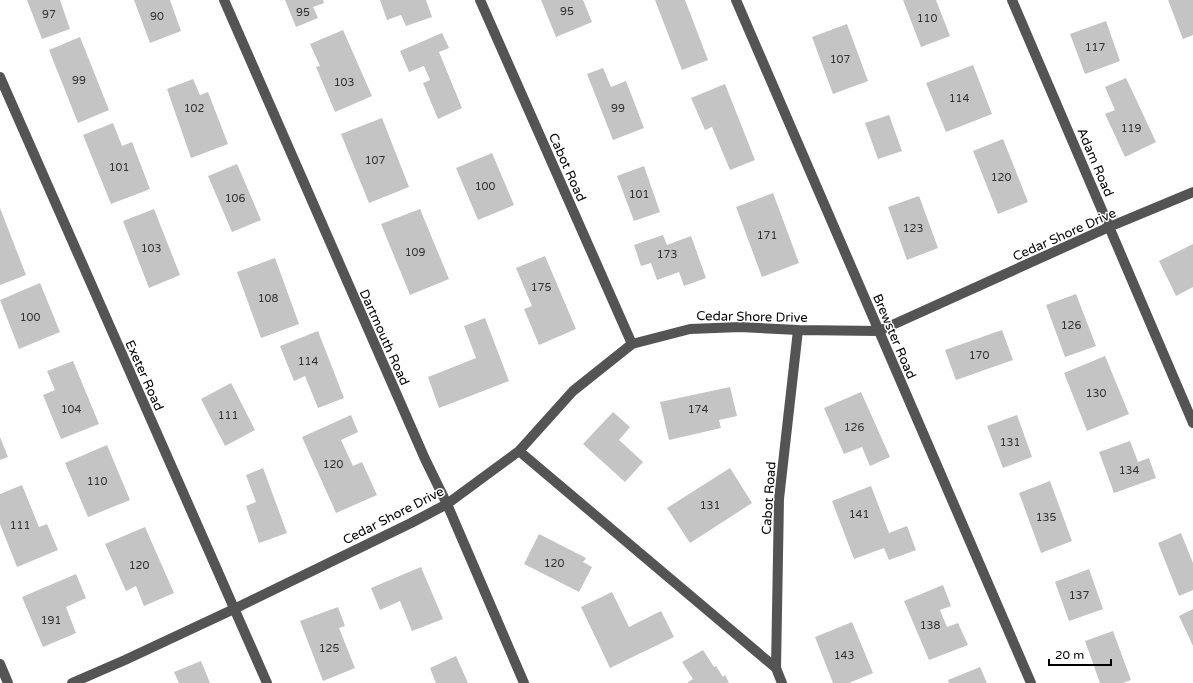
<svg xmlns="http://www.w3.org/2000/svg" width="1193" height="683" font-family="'Varela Round',sans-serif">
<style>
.building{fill:#c4c4c4}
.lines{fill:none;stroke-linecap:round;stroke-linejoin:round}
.minor{stroke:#545454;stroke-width:10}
.labels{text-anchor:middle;stroke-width:3;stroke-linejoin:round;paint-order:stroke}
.number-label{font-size:11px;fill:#313131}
.street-label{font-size:13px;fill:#000;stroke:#fff}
</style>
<rect width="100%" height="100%" fill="#fff"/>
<path class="building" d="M 27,0 L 60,0 L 70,29 L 42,39 Z
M 134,0 L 170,0 L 181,31 L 150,43 Z
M 285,0 L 323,0 L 324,3 L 313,7 L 318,18 L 296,27 Z
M 380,0 L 426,0 L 432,17 L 406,26 L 401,15 L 387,20 Z
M 541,0 L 583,0 L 592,22 L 556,37 Z
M 655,0 L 685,0 L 708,60 L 682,70 Z
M 903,0 L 936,0 L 950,36 L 921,47 Z
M 1168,0 L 1193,0 L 1193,35 L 1183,39 Z
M 1106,21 L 1120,61 L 1085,74 L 1070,34 Z
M 847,24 L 868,81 L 833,94 L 812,37 Z
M 343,30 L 372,96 L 335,112 L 316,67 L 320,66 L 310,44 Z
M 442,33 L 449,48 L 439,52 L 462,108 L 438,119 L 423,83 L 430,80 L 424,66 L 409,72 L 400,51 Z
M 80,37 L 109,110 L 78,123 L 49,50 Z
M 973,65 L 992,114 L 946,132 L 926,83 Z
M 603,68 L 611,87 L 626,81 L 644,128 L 613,140 L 587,74 Z
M 1126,78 L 1156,142 L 1125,157 L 1105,114 L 1115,110 L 1105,87 Z
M 193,79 L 200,95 L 208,92 L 228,144 L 191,158 L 167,89 Z
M 725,84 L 755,160 L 730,170 L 712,127 L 705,130 L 691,98 Z
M 889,115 L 902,151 L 878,159 L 865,123 Z
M 382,118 L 409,187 L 369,203 L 341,134 Z
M 113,123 L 122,146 L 132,142 L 150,189 L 111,204 L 83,135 Z
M 1003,139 L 1028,202 L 998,214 L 973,151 Z
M 492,153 L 514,205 L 478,220 L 456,168 Z
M 237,164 L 261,220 L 232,232 L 208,176 Z
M 644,166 L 660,212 L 634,221 L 617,176 Z
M 773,193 L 799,263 L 762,277 L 736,207 Z
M 919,196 L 938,248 L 907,260 L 888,207 Z
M 0,208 L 26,275 L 0,285 Z
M 154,209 L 180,275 L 149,288 L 123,221 Z
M 420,209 L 449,279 L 410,295 L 381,224 Z
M 663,235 L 667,245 L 691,236 L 706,278 L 684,286 L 679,272 L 657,280 L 651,263 L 641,266 L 634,245 Z
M 1193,244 L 1193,287 L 1176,296 L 1159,261 Z
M 545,256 L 576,329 L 539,345 L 524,309 L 532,306 L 516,268 Z
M 275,258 L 299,324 L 261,338 L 237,272 Z
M 40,283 L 60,332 L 19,349 L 0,300 Z
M 1076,294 L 1096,346 L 1065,357 L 1046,305 Z
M 485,318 L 509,381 L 439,408 L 428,377 L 476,358 L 464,326 Z
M 1002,330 L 1013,360 L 956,380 L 945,350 Z
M 318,331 L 344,398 L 318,408 L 305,376 L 294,381 L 280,346 Z
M 1105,356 L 1129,414 L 1087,431 L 1064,373 Z
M 73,361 L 99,424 L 61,439 L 43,395 L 55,390 L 47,371 Z
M 231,383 L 255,430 L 225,446 L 201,399 Z
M 730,387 L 737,416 L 719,420 L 721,428 L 669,440 L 660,402 Z
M 861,392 L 890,457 L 870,466 L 862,447 L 844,454 L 824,408 Z
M 613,412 L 630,427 L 619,440 L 643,462 L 625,482 L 583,444 Z
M 351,415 L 358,432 L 341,440 L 353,466 L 362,462 L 377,495 L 336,513 L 302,437 Z
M 1017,415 L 1032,457 L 1003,468 L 987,426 Z
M 0,437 L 8,457 L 0,460 Z
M 1130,441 L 1138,462 L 1149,458 L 1156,478 L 1114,493 L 1099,452 Z
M 107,445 L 130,500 L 88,517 L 65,463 Z
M 263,468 L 287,533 L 259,543 L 246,506 L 256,502 L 246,475 Z
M 730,468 L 752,503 L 690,543 L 667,508 Z
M 1050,481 L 1072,541 L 1041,553 L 1019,493 Z
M 22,485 L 39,527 L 47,524 L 58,550 L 17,567 L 0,524 L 0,494 Z
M 871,486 L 889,533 L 907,526 L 916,550 L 889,560 L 884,548 L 854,559 L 832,501 Z
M 145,527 L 174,593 L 144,606 L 136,586 L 126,591 L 105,544 Z
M 1181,533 L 1193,563 L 1193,590 L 1179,596 L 1158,543 Z
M 539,534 L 586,558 L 583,562 L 592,567 L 579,592 L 524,564 Z
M 421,567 L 443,619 L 412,631 L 400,601 L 380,610 L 371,588 Z
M 1089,569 L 1103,609 L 1069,621 L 1055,582 Z
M 76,574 L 86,598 L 66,607 L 76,633 L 43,647 L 22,597 Z
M 943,585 L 951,606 L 940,610 L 947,627 L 958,623 L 968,645 L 929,660 L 904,601 Z
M 612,592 L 629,627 L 661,611 L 674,637 L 610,668 L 581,607 Z
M 338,607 L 345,626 L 339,628 L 355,668 L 323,681 L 300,621 Z
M 1193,609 L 1193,646 L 1179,616 Z
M 852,622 L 873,673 L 849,683 L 833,683 L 815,637 Z
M 1113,631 L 1131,680 L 1123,683 L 1100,683 L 1085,641 Z
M 703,650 L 714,667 L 716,666 L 723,677 L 725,675 L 729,683 L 688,683 L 688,682 L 693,679 L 682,662 Z
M 456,656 L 468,683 L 436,683 L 430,668 Z
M 201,661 L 210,683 L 179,683 L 174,672 Z
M 980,667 L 987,683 L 949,683 L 948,680 Z"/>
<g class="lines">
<path class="minor" d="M 224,0 L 425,459 L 447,504 L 524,683
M 480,0 L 632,344
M 736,0 L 1031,683
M 1012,0 L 1193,423
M 0,77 L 267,683
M 519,451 L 776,668 L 782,683
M 0,664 L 8,683
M 776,668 L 779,499 L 798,330
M 72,683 L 125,660 L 234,609 L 411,523 L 447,504 L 519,451 L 573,391 L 632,344 L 690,329 L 740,327 L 798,330 L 879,331 L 1109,227 L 1193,192"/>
</g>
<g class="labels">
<g class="number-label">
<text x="567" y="15">95</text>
<text x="303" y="16">95</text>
<text x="49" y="18">97</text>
<text x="157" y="20">90</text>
<text x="927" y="22">110</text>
<text x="1095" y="51">117</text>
<text x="840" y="63">107</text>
<text x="79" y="84">99</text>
<text x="344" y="86">103</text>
<text x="959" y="102">114</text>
<text x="194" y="112">102</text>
<text x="618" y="112">99</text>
<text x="1131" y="132">119</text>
<text x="375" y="164">107</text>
<text x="119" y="171">101</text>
<text x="1001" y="181">120</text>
<text x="485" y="190">100</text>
<text x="639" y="198">101</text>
<text x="235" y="202">106</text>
<text x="913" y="232">123</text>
<text x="767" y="239">171</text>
<text x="151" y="252">103</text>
<text x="415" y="256">109</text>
<text x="667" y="258">173</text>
<text x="541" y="291">175</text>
<text x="268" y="302">108</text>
<text x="30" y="321">100</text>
<text x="1071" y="329">126</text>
<text x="979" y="359">170</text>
<text x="308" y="365">114</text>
<text x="1096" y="397">130</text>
<text x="71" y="413">104</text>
<text x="698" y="413">174</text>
<text x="228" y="419">111</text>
<text x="854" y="431">126</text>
<text x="1010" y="446">131</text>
<text x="333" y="468">120</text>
<text x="1129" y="474">134</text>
<text x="97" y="485">110</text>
<text x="710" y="509">131</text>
<text x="859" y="518">141</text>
<text x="1046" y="521">135</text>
<text x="20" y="529">111</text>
<text x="554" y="567">120</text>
<text x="139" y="569">120</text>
<text x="1079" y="599">137</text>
<text x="51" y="624">191</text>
<text x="930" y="629">138</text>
<text x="329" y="652">125</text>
<text x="844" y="659">143</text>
</g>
<g class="street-label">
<text transform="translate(1096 162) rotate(67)" y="5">Adam Road</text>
<text transform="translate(568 167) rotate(66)" y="5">Cabot Road</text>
<text transform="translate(1064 234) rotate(-24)" y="5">Cedar Shore Drive</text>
<text transform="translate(752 316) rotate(1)" y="5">Cedar Shore Drive</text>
<text transform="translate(895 336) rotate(67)" y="5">Brewster Road</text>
<text transform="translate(385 337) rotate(66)" y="5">Dartmouth Road</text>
<text transform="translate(145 375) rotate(66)" y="5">Exeter Road</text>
<text transform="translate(768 498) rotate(-86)" y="5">Cabot Road</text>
<text transform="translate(393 515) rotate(-27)" y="5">Cedar Shore Drive</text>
</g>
</g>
<path d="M1049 659v6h62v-6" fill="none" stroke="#000000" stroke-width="2"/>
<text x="1055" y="659" font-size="12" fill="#000000" stroke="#ffffff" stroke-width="3" paint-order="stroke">20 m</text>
</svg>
